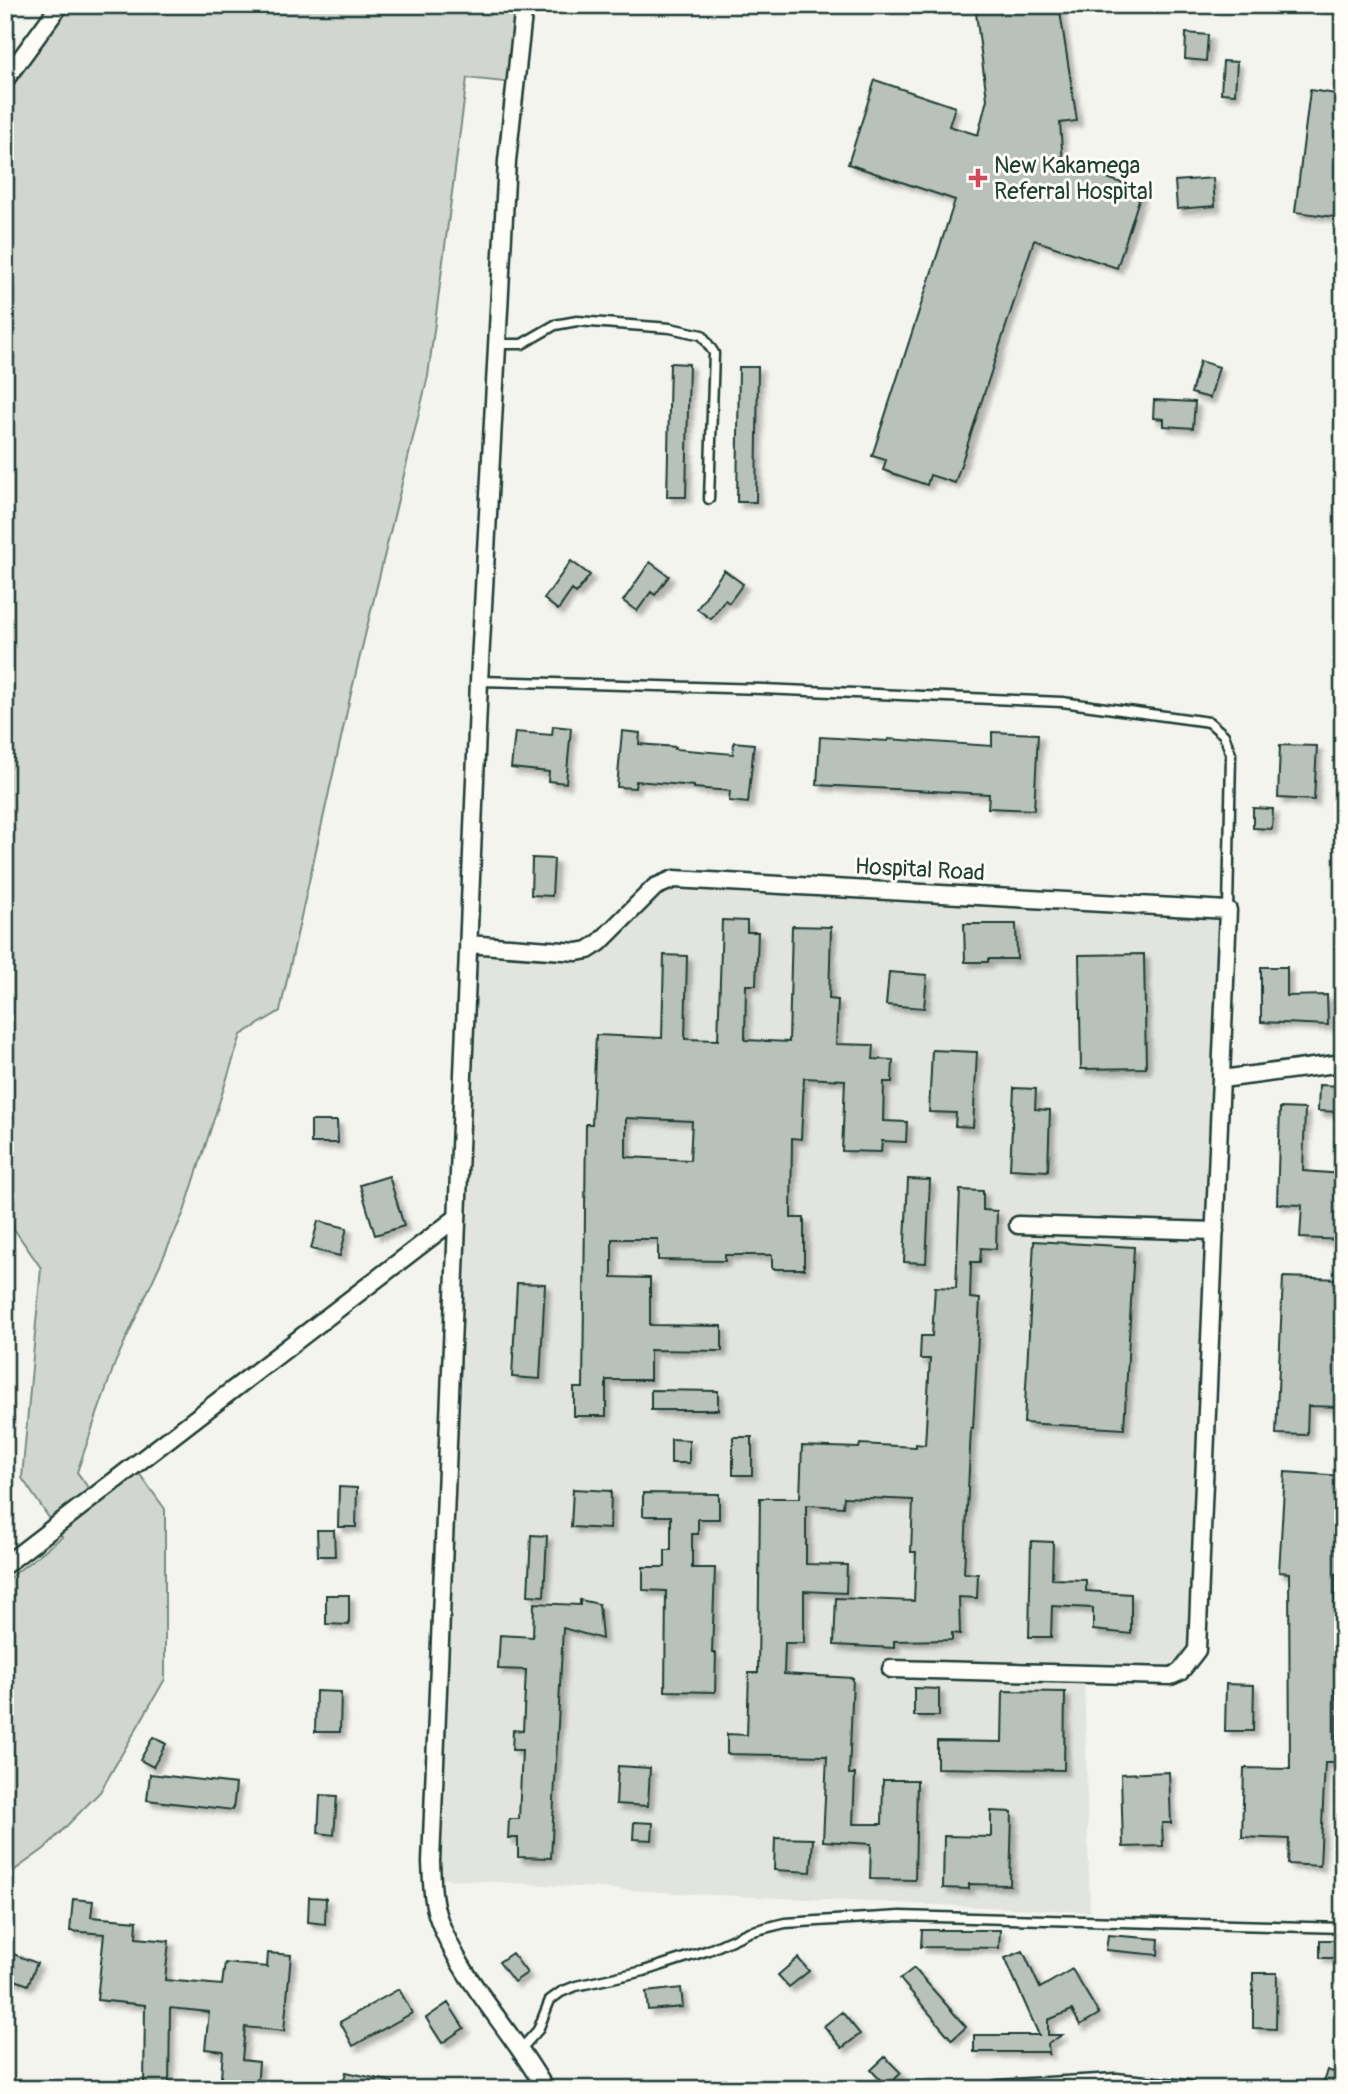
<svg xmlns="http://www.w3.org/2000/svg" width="1348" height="2094" font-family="Pangolin,sans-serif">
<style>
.built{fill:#e2e5df}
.green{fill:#d1d6d1;stroke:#788a82;stroke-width:2}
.building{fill:#b9c1bb;stroke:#1f3d34;stroke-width:2;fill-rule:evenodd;filter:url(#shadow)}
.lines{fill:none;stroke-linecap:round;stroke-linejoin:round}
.lane-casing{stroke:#1f3d34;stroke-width:13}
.street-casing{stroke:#1f3d34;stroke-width:21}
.lane{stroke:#fdfcf7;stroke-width:8}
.street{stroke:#fdfcf7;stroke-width:16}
.poi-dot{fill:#d1495b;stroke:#fdfcf7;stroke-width:2.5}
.labels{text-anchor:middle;stroke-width:6;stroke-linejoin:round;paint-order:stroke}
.poi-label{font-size:23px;fill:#1f3d34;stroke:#fdfcf7;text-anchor:start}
.street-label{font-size:23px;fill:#1f3d34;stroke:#fdfcf7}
</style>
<defs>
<filter id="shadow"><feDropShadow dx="5" dy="5" stdDeviation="2" flood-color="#0004"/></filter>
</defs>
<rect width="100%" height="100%" fill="#f4f4ef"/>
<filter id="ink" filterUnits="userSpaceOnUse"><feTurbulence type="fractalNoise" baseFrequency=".0143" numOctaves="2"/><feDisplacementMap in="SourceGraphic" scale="14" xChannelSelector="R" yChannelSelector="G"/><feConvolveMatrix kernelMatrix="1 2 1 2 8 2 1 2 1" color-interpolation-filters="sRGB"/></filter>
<g filter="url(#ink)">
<path class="built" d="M 666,884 L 1226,911 L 1194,1645 L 1173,1672 L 1084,1671 L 1090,1912 L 691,1894 L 429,1878 L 469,947 L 577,953 Z"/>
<path class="green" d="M 58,5 L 525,5 L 513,83 L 467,78 L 428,376 L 352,689 L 280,1011 L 241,1035 L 184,1212 L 115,1363 L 77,1472 L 95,1497 L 133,1465 L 165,1509 L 165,1679 L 100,1792 L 44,1849 L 5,1877 L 5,1581 L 62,1537 L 22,1478 L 41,1268 L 5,1216 L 5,77 Z"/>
<path class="building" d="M 975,5 L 1059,5 L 1077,121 L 1060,123 L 1063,163 L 1142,190 L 1117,268 L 1034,240 L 955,483 L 930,475 L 927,485 L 883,470 L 886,460 L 872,456 L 955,200 L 848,164 L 875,80 L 955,107 L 949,126 L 978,135 L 987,99 Z
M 1186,33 L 1208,35 L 1206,61 L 1185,59 Z
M 1223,61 L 1237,62 L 1235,94 L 1221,93 Z
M 1310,90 L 1343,95 L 1343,218 L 1295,212 Z
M 1213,178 L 1215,206 L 1177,209 L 1175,181 Z
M 1200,361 L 1219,367 L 1210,398 L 1191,393 Z
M 670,363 L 689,364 L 686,497 L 667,497 Z
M 739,367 L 758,367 L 756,502 L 737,502 Z
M 1154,400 L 1195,402 L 1193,428 L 1164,426 L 1164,419 L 1153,418 Z
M 571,561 L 590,575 L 576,593 L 572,590 L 558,610 L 544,599 Z
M 650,562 L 669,576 L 655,595 L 651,592 L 637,611 L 623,601 Z
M 724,570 L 743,584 L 729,603 L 725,600 L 711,619 L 697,609 Z
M 553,726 L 571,728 L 566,783 L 548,781 L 549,772 L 511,768 L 515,732 L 552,735 Z
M 622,731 L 640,733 L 639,744 L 676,747 L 675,749 L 733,754 L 734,742 L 754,744 L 748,803 L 729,801 L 730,791 L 694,788 L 694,786 L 636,781 L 635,788 L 617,787 Z
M 992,732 L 1038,734 L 1034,810 L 988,808 L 989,794 L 817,785 L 820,737 L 888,741 L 888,739 L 992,746 Z
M 1280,745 L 1317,746 L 1314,800 L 1278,798 Z
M 1253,808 L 1273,809 L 1272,829 L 1253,828 Z
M 532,858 L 554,859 L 552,896 L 531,895 Z
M 722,920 L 747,921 L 747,932 L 758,932 L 756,985 L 746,985 L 745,1040 L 789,1042 L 792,926 L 831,927 L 829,999 L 838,1000 L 836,1044 L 874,1045 L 873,1059 L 893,1060 L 892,1082 L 884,1082 L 883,1121 L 907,1122 L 906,1142 L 882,1141 L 881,1152 L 842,1151 L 845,1080 L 804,1078 L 801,1139 L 792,1138 L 791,1218 L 804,1218 L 804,1269 L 772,1269 L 772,1255 L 725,1255 L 725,1261 L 658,1260 L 658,1239 L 612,1239 L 612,1277 L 650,1278 L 650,1325 L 722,1326 L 722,1351 L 650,1350 L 650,1380 L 606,1380 L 606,1416 L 574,1416 L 574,1388 L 583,1388 L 586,1124 L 592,1124 L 596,1035 L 662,1038 L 664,955 L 687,956 L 685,1039 L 718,1040 ZM 626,1118 L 692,1121 L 690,1160 L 626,1157 Z
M 964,924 L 1016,924 L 1017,959 L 988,959 L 988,962 L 965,962 Z
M 1144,954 L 1146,1068 L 1081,1069 L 1079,955 Z
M 1261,967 L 1287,967 L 1287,996 L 1327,995 L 1328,1025 L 1261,1022 Z
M 889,972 L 927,975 L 924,1008 L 886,1005 Z
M 932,1050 L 977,1052 L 973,1127 L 955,1126 L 956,1113 L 929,1112 Z
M 1319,1085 L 1343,1086 L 1343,1112 L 1318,1111 Z
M 1014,1088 L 1036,1089 L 1035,1109 L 1050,1110 L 1048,1171 L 1010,1169 Z
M 1280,1108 L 1305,1109 L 1303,1171 L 1343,1174 L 1343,1240 L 1300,1238 L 1302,1205 L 1277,1204 Z
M 311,1121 L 337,1121 L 338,1143 L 311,1143 Z
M 389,1176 L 404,1226 L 375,1235 L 360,1185 Z
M 908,1179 L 930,1180 L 926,1263 L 904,1262 Z
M 960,1190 L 983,1191 L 983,1210 L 997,1211 L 996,1249 L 981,1248 L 980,1262 L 971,1262 L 970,1298 L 980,1299 L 973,1428 L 971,1428 L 964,1573 L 978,1574 L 977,1598 L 959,1597 L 960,1634 L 952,1633 L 952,1640 L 894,1641 L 894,1648 L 834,1645 L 836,1598 L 914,1601 L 916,1552 L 911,1552 L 913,1500 L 844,1497 L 843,1507 L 806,1505 L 806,1564 L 847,1565 L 846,1593 L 804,1591 L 804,1643 L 785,1643 L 784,1674 L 853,1678 L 849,1774 L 855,1774 L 853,1824 L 882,1824 L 883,1780 L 917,1780 L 915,1880 L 870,1879 L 871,1844 L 823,1841 L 827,1756 L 727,1754 L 727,1734 L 747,1735 L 749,1673 L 758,1673 L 760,1498 L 800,1498 L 802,1446 L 859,1448 L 860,1444 L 916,1447 L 916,1444 L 925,1445 L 930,1359 L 920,1359 L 921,1336 L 932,1336 L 935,1287 L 956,1288 Z
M 318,1221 L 347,1228 L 340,1256 L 311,1249 Z
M 1034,1241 L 1134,1247 L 1124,1429 L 1024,1423 Z
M 1283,1277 L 1343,1279 L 1343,1407 L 1308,1406 L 1307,1435 L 1276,1434 Z
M 517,1283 L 545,1284 L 540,1379 L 512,1377 Z
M 651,1390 L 718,1391 L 718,1410 L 651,1410 Z
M 733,1437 L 752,1437 L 752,1475 L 733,1475 Z
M 671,1439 L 689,1440 L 689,1463 L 671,1463 Z
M 1285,1472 L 1343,1476 L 1343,1575 L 1335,1574 L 1336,1763 L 1325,1763 L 1320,1866 L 1288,1864 L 1289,1839 L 1242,1837 L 1244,1768 L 1290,1769 L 1289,1573 L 1279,1572 Z
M 339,1487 L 357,1488 L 356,1527 L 338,1527 Z
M 573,1489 L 611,1491 L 610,1529 L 571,1527 Z
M 643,1493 L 719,1494 L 719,1519 L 698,1519 L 698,1534 L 692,1534 L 692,1568 L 715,1568 L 712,1653 L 716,1653 L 715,1692 L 665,1691 L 666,1591 L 643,1590 L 643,1567 L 665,1567 L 665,1550 L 671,1550 L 671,1516 L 643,1516 Z
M 317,1530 L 334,1530 L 335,1556 L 318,1556 Z
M 531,1535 L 547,1536 L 544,1596 L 528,1595 Z
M 1031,1541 L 1053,1542 L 1052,1579 L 1086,1580 L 1086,1591 L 1131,1594 L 1131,1634 L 1093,1630 L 1093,1608 L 1052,1606 L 1051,1637 L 1029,1637 Z
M 326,1595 L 349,1595 L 349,1625 L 326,1624 Z
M 580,1600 L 599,1604 L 602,1639 L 563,1628 L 551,1858 L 518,1857 L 518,1838 L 508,1838 L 509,1819 L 519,1819 L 522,1750 L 512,1750 L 513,1730 L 523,1731 L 526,1670 L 498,1669 L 500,1635 L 533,1637 L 534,1603 L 580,1605 Z
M 1226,1684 L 1254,1685 L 1253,1731 L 1225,1731 Z
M 914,1688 L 939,1689 L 939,1716 L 914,1716 Z
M 316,1691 L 341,1692 L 340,1732 L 315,1732 Z
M 1003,1691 L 1065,1692 L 1064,1770 L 937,1768 L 937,1741 L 1002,1742 Z
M 153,1737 L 166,1744 L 153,1767 L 140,1760 Z
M 618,1766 L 650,1768 L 648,1806 L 616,1804 Z
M 1169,1772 L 1171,1823 L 1162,1823 L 1163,1846 L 1123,1847 L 1121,1774 Z
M 150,1774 L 236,1784 L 233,1810 L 147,1800 Z
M 320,1795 L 337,1796 L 334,1835 L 318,1833 Z
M 991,1811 L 1012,1812 L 1010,1885 L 969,1884 L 969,1889 L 943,1888 L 944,1836 L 991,1837 Z
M 634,1822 L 653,1823 L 652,1840 L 633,1839 Z
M 775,1838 L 813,1839 L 811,1872 L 774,1870 Z
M 309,1897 L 326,1898 L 325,1924 L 308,1922 Z
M 73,1899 L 93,1901 L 91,1917 L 137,1921 L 136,1938 L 169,1941 L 165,1980 L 222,1985 L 225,1963 L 267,1967 L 268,1953 L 291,1955 L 284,2031 L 245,2027 L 242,2060 L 259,2062 L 257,2089 L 220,2089 L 223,2051 L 205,2049 L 209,2012 L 170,2008 L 169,2089 L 144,2089 L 145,2005 L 97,2000 L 104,1934 L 70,1931 Z
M 922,1930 L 1000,1930 L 999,1948 L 921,1947 Z
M 1108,1935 L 1159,1939 L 1158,1955 L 1106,1950 Z
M 1320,1940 L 1343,1940 L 1343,1958 L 1320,1958 Z
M 5,1951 L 37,1963 L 28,1985 L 5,1976 Z
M 1023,1951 L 1040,1988 L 1072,1969 L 1099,2014 L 1080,2025 L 1072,2010 L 1048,2020 L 1048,2035 L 1062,2035 L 1048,2044 L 1049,2055 L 1047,2052 L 974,2052 L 974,2035 L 1039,2035 L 1005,1958 Z
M 512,1953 L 527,1973 L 514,1982 L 499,1962 Z
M 798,1958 L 809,1971 L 789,1987 L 778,1975 Z
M 914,1968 L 966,2027 L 952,2040 L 900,1979 Z
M 1253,1973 L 1277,1973 L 1276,2029 L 1253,2028 Z
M 681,1988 L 683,2007 L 648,2010 L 646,1992 Z
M 399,1989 L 412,2013 L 353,2046 L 340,2022 Z
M 448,2003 L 464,2028 L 442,2043 L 426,2018 Z
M 842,2012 L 860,2034 L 842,2048 L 824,2026 Z
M 885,2057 L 901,2073 L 887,2087 L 871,2070 Z
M 1327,2070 L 1343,2075 L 1343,2089 L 1322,2086 Z
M 346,2072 L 393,2082 L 392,2089 L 342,2089 Z"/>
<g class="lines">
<g class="lane-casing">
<path id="lane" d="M 497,344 L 522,344 L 555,325 L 577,321 L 670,328 L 702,335 L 714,353 L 709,499
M 479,681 L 763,689 L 1062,702 L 1209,722 L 1224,735 L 1231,754 L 1228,910
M 521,2049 L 538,2030 L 550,2000 L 561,1992 L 576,1986 L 644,1971 L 709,1950 L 749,1932 L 785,1923 L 900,1916 L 1343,1928"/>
</g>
<g class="street-casing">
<path id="street" d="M 524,5 L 507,161 L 479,681 L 431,1862 C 432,1881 432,1902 439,1920 C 462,1982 513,2031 545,2089
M 5,80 L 60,5
M 468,944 L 577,952 L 588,950 L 599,943 L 655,887 L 674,879 L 1228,910 L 1197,1650 L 1180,1672 L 1171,1676 L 891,1669
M 1222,1079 L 1343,1063
M 1018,1225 L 1215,1231
M 5,1565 L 456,1218
M 997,2089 L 1116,2082 L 1187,2089"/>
</g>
<use href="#lane" class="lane"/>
<use href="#street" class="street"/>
</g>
</g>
<path class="poi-dot" d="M974.5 167.5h7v7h7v7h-7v7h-7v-7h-7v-7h7z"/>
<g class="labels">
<g class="poi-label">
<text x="994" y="173">New Kakamega<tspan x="994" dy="26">Referral Hospital</tspan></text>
</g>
<g class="street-label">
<text transform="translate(920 869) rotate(3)" y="8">Hospital Road</text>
</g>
</g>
<rect width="1348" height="2094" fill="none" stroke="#fdfcf7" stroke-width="28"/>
<rect x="14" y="14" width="1320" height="2066" fill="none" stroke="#1f3d34" stroke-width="2.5" filter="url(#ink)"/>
</svg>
